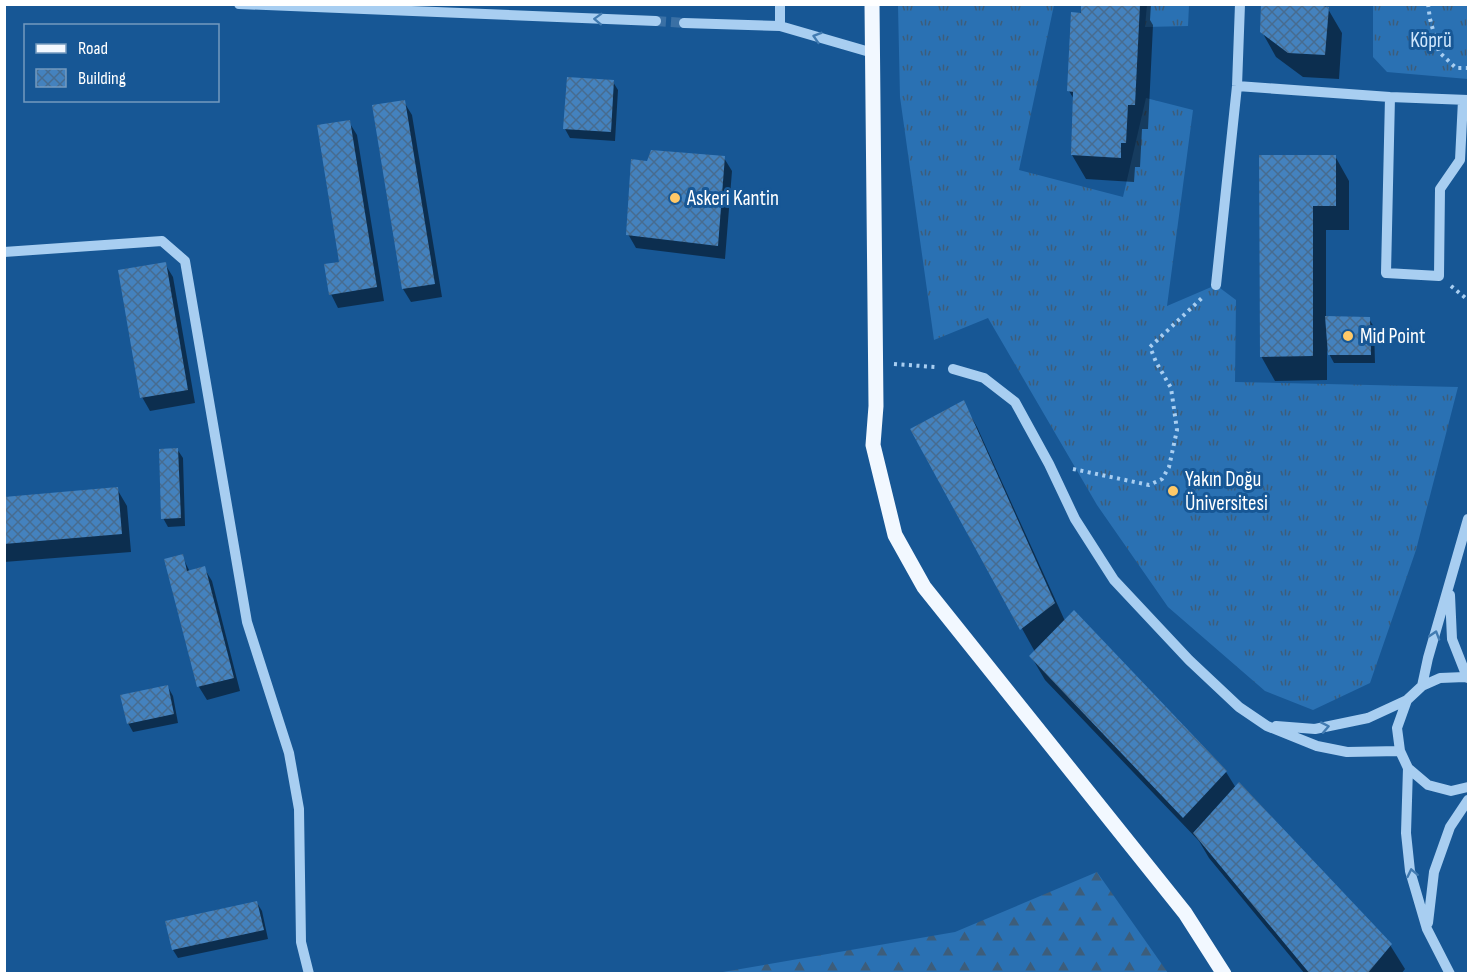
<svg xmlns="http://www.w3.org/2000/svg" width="1473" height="978" font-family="'Sofia Sans Condensed',sans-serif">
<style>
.grass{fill:url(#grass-tufts)}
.forest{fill:url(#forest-firs)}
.shadow{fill:#0007}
.building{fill:url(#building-cross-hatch)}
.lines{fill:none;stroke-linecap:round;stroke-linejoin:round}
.minor-tunnel{stroke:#3a70a5;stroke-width:10;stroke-dasharray:10 5;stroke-linecap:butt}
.path{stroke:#a8cef1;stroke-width:4;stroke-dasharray:3 4.5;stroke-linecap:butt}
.minor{stroke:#a8cef1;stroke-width:10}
.major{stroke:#f2f8ff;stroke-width:15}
.oneway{stroke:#427bb1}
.poi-dot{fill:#ffc968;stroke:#175795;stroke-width:2}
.labels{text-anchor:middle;stroke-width:6;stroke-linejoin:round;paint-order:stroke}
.park-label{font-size:21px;fill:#cfe6fc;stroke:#175795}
.poi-label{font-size:21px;fill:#fff;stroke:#175795;text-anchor:start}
</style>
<defs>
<pattern id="grass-tufts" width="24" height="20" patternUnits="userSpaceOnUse" patternTransform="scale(1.5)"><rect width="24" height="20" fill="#2a71b3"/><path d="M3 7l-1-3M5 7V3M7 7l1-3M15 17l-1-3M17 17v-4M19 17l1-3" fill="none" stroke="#3d5d7a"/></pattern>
<pattern id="forest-firs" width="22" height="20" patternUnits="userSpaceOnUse" patternTransform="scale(1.5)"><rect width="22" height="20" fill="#2a71b3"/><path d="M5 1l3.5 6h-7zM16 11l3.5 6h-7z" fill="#3d5d7a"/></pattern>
<pattern id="building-cross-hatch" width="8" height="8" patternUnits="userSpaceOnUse" patternTransform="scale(1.5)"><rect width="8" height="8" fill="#4482be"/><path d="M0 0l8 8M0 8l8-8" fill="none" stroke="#476c90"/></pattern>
</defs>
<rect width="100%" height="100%" fill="#175795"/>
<path class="grass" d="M 898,5 L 1054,5 L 1019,170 L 1123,197 L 1146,98 L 1193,110 L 1167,306 L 1216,285 L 1236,300 L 1235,382 L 1458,387 L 1416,550 L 1370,683 L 1313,710 L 1265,691 L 1168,607 L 1097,505 L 988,318 L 934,340 L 900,97 Z
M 1147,5 L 1189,5 L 1188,26 L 1145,27 Z
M 1373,5 L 1468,5 L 1468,79 L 1387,72 L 1373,57 Z"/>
<path class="forest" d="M 1097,872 L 1168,973 L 717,973 L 955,932 Z"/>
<path class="shadow" d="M 1082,4 L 1151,4 L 1150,20 L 1153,25 L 1148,129 L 1142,129 L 1140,167 L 1135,167 L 1134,182 L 1086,179 L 1072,155 L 1075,101 L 1069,91 Z
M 1263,4 L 1326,4 L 1326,8 L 1328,9 L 1342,33 L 1339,79 L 1303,77 L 1276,57 L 1262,32 Z
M 568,79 L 613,82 L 618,90 L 615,141 L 570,138 L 565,129 Z
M 404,102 L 412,115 L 442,297 L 411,302 L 403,289 L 374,106 Z
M 349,122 L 357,135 L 384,301 L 338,308 L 331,294 L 341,263 Z
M 1261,156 L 1335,156 L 1349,181 L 1349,230 L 1326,230 L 1326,317 L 1369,319 L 1374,327 L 1375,363 L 1334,363 L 1327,350 L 1327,380 L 1275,381 L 1261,356 Z
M 724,158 L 732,171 L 725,259 L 636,248 L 628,234 L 648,162 Z
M 165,264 L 173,277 L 195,403 L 150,411 L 142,397 Z
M 963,402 L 977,427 L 1065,621 L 1074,612 L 1226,772 L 1236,788 L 1390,945 L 1405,969 L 1401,974 L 1305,974 L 1209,858 L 1199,841 L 1045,680 L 1031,656 L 1035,652 L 912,430 Z
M 177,449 L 183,458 L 185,526 L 168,527 L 163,518 Z
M 117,489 L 127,506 L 131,552 L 4,562 L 4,498 Z
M 182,556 L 190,572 L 204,568 L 212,581 L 240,691 L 207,700 L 199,687 Z
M 168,687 L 173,696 L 178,723 L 133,732 L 128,723 Z
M 257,903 L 262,911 L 268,939 L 178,958 L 173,950 Z"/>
<path class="building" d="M 1081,4 L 1140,4 L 1135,105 L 1128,105 L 1126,143 L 1121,143 L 1121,158 L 1071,155 L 1073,92 L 1067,91 L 1071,12 L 1081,13 Z
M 1261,4 L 1311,4 L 1329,7 L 1325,55 L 1288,53 L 1260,32 Z
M 567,77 L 614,80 L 611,132 L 563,129 Z
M 405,100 L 435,284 L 402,289 L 372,105 Z
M 350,120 L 377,287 L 329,295 L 324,264 L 339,262 L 317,125 Z
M 651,150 L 725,156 L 718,246 L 626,235 L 631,159 L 647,161 Z
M 1259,155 L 1336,155 L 1336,206 L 1313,206 L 1313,356 L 1260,357 Z
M 166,262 L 188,390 L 140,398 L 118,270 Z
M 1325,316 L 1370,317 L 1371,355 L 1328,355 Z
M 964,400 L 1055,603 L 1020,630 L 910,429 Z
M 178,448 L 181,518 L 161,519 L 159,449 Z
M 118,487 L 122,534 L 4,544 L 4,497 Z
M 183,554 L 187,571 L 205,566 L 234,678 L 197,687 L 164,559 Z
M 1074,610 L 1227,771 L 1183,818 L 1029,656 Z
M 168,685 L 174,714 L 127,724 L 120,695 Z
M 1239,782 L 1392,944 L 1367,974 L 1310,974 L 1193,833 Z
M 257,901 L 264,930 L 172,950 L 165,921 Z"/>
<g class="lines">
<path class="minor-tunnel" d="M 656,21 L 684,23"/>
<path class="path" d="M 1428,4 L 1430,19 L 1439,52 L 1456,68 L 1468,68
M 1451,286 L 1468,300
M 894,364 L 935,367
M 1073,469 L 1149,485 L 1162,479 L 1169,467 L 1177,430 L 1171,388 L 1156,362 L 1150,347 L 1204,296"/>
<path class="minor" d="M 239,4 L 656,21
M 780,4 L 780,26
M 684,23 L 780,26 L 873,53
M 1237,86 L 1390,97 L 1468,100
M 1390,97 L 1386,273 L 1439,276 L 1440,189 L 1460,160 L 1463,100
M 4,252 L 162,241 L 185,261 L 247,622 L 289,753 L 299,809 L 301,942 L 309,974
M 1216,285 L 1237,86 L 1240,4
M 953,369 L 984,378 L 1015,402 L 1049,464 L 1075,519 L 1114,580 L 1189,660 L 1239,707 L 1267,726 L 1317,746 L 1347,752 L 1400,751
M 1450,595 L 1452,639 L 1465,672 L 1468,674
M 1422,686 L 1428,658 L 1468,519
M 1407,700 L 1397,728 L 1400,751 L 1408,768 L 1428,785 L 1451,791 L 1468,787
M 1276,726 L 1315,729 L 1368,718 L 1407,700 L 1422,686 L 1440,678 L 1465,677 L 1468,678
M 1408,768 L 1406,833 L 1410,871 L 1427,929 L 1450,974
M 1428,923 L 1434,872 L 1450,827 L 1468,800"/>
<path class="major" d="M 872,4 L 876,406 L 873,445 L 895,535 L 924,587 L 1185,913 L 1224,974"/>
</g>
<defs><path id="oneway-chevron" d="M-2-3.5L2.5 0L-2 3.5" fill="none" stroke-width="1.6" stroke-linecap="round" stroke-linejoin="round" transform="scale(1.5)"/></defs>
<g class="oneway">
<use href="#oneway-chevron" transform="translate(598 19) rotate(-178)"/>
<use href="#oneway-chevron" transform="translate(817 37) rotate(-163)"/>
<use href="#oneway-chevron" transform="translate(1435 635) rotate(-73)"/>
<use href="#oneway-chevron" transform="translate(1325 727) rotate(-11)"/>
<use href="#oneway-chevron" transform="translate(1412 873) rotate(-102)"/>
</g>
<g class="poi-dot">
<circle cx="675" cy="198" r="6"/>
<circle cx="1348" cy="336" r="6"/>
<circle cx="1173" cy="491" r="6"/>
</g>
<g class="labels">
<g class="park-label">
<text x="1431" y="47">Köprü</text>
</g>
<g class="poi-label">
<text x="687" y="205">Askeri Kantin</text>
<text x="1360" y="343">Mid Point</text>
<text x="1185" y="486">Yakın Doğu<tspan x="1185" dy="24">Üniversitesi</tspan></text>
</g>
</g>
<rect width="1473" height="978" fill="none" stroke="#ffffff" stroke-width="12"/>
<rect x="24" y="24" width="195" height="78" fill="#175795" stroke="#749abf" stroke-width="1.5"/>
<rect x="36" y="44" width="30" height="9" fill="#f2f8ff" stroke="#749abf" stroke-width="1.5"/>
<text x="78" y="54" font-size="18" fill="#ffffff">Road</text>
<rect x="36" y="69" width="30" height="18" fill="url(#building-cross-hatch)" stroke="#749abf" stroke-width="1.5"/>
<text x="78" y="84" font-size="18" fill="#ffffff">Building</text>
</svg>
